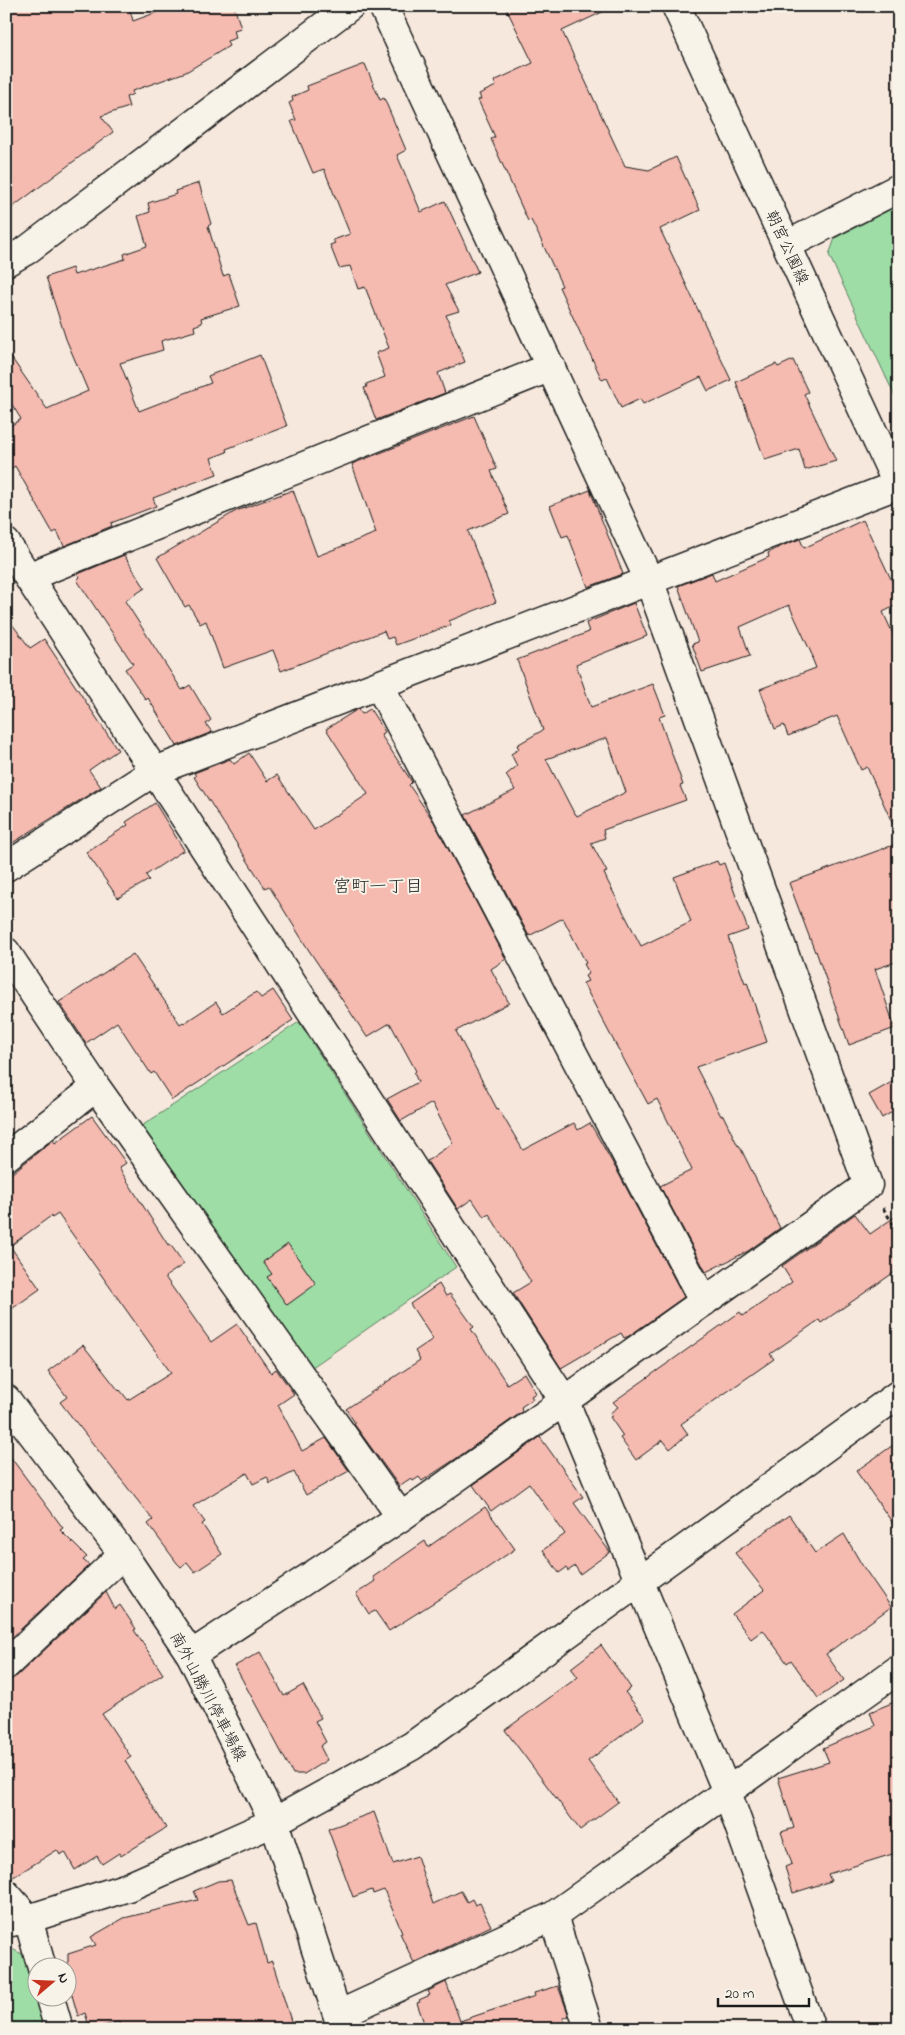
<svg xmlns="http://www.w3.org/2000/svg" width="905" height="2035" font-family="'Indie Flower','Klee One',sans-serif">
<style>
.green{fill:#9edda6;stroke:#5d7c61}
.building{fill:#f5bab0;stroke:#1c1c1c;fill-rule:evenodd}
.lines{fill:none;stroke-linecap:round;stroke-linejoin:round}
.street-casing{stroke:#1c1c1c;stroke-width:31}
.secondary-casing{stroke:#1c1c1c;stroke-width:31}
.path{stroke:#1c1c1c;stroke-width:3;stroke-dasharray:4 4;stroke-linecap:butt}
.street{stroke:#f7f3e8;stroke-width:28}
.secondary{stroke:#f7f3e8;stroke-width:28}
.labels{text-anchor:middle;stroke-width:4;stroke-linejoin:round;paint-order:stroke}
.street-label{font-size:16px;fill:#1c1c1c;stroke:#f7f3e8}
.neighbourhood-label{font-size:18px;fill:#1c1c1c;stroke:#f7f3e8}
</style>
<rect width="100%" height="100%" fill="#f7e8dd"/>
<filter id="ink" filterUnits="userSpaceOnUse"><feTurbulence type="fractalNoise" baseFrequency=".02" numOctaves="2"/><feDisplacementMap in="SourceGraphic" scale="10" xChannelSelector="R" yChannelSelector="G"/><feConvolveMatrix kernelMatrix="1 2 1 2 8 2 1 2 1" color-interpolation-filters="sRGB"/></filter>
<g filter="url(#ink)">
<path class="green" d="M 899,205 L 899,405 L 829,255 L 835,238 Z
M 299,1022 L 456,1267 L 311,1368 L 140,1127 Z
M 12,1949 L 24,1955 L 45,2029 L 6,2029 L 6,1951 Z"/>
<path class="building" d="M 6,6 L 129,6 L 133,21 L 174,6 L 234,6 L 241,28 L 234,30 L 236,38 L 227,41 L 229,46 L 186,72 L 132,91 L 133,94 L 126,97 L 129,107 L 101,116 L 113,132 L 6,212 Z
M 505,6 L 615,6 L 562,31 L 625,166 L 649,170 L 676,157 L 700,210 L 660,229 L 731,380 L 708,391 L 701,377 L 643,404 L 640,399 L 621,408 L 607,378 L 602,380 L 559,287 L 562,286 L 540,238 L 531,220 L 528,221 L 491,139 L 495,137 L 478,100 L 481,99 L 479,94 L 496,86 L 494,81 L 533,63 Z
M 365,64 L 380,100 L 384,98 L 406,150 L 397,155 L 421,212 L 445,201 L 478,272 L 445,285 L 459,311 L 446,315 L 465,362 L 438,373 L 445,393 L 376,420 L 364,388 L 367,387 L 366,384 L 385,377 L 376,353 L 389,348 L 365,287 L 358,289 L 350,266 L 339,268 L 330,245 L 335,243 L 333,240 L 350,234 L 324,169 L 313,173 L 291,121 L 296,120 L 289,103 L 293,101 L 292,97 L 308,90 L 307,86 Z
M 199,183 L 211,224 L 208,226 L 223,276 L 229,274 L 240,306 L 201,318 L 202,323 L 194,326 L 195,331 L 161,341 L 163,350 L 120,363 L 139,411 L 211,383 L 208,376 L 260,355 L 287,426 L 226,449 L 227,452 L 211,458 L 217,474 L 153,498 L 156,506 L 111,523 L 112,526 L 64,546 L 57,531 L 53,533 L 15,466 L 6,472 L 6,429 L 21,419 L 6,395 L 6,350 L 47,409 L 88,391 L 66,339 L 46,277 L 72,268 L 74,275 L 125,259 L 124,254 L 147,246 L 138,216 L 150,212 L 148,203 L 176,194 L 175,191 Z
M 793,360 L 808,392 L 804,394 L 836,461 L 805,470 L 799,449 L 765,460 L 736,382 L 776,364 L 778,367 Z
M 474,416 L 497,469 L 491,471 L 509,514 L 468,531 L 496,602 L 449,621 L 451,625 L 396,645 L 393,637 L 387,639 L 384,631 L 281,671 L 273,650 L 223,668 L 206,621 L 200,624 L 189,605 L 185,607 L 157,558 L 236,511 L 293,490 L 317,556 L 376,533 L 352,464 Z
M 590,490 L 623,574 L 588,587 L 568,535 L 562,537 L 550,506 Z
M 863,520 L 899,596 L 899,604 L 883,612 L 899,647 L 899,838 L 867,767 L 861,770 L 837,716 L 788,736 L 784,725 L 775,729 L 760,689 L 816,668 L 812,658 L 813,657 L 789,605 L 740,627 L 750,656 L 702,672 L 692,644 L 698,642 L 678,586 L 712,573 L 715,581 L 769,557 L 768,553 L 784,545 L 800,539 L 804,548 Z
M 124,555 L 145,588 L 125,601 L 182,690 L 190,685 L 211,720 L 206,724 L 212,732 L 177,746 L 148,698 L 146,700 L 125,669 L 133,664 L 77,580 L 80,577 L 78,574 Z
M 634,603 L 647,636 L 576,664 L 591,707 L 653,684 L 665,715 L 659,717 L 683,785 L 680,786 L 686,800 L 603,830 L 605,838 L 591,843 L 607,872 L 604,873 L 607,880 L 641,946 L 691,922 L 674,877 L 717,861 L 719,865 L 724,863 L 748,930 L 728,937 L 745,983 L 747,982 L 767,1042 L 696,1067 L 721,1116 L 723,1115 L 738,1146 L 739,1145 L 780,1228 L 748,1251 L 706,1272 L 660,1186 L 692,1170 L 657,1099 L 648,1104 L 610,1034 L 583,983 L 588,981 L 585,976 L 589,973 L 584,964 L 586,963 L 563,918 L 529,936 L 465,815 L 515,790 L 506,775 L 517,766 L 511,754 L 519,749 L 517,745 L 543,730 L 517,660 L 589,632 L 586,623 ZM 607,738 L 626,792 L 577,816 L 575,813 L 574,813 L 546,759 Z
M 6,616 L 30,648 L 44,639 L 118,750 L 89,770 L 101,787 L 6,847 Z
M 358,709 L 362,714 L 370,709 L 385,732 L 381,735 L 412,782 L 409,785 L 434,822 L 506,959 L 491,969 L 509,1003 L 456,1031 L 497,1109 L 498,1108 L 523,1150 L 574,1123 L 578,1130 L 590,1123 L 619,1174 L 684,1297 L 629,1336 L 624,1338 L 621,1333 L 561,1368 L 513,1293 L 531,1282 L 489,1214 L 484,1217 L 472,1199 L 458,1209 L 427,1161 L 453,1143 L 432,1103 L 401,1121 L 387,1099 L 418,1082 L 414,1073 L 416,1071 L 390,1023 L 367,1037 L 308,949 L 269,886 L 265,888 L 194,777 L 196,776 L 194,773 L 230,759 L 234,764 L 249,753 L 267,781 L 277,775 L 314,830 L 368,794 L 326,729 Z
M 155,803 L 184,850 L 146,875 L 149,880 L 118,898 L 86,852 L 128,825 L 126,822 Z
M 899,843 L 899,961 L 875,969 L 895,1028 L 849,1045 L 816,951 L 815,952 L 789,883 Z
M 133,954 L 180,1024 L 183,1022 L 184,1023 L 216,1002 L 223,1013 L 256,992 L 261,998 L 273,990 L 293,1020 L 172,1100 L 154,1072 L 151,1074 L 117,1022 L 86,1043 L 59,1002 Z
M 899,1078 L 899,1108 L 882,1118 L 869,1095 Z
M 92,1116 L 126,1163 L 119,1168 L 168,1245 L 170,1244 L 184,1264 L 165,1277 L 211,1342 L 237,1324 L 271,1373 L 276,1369 L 294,1394 L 278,1405 L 302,1451 L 326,1438 L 349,1471 L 306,1495 L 294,1472 L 270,1484 L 267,1477 L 253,1484 L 247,1473 L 193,1506 L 205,1522 L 202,1524 L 222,1554 L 195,1572 L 187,1562 L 181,1567 L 177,1563 L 148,1524 L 153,1520 L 60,1402 L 67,1397 L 48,1371 L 83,1345 L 119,1391 L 120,1390 L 128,1400 L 171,1373 L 58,1214 L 52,1218 L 51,1216 L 10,1246 L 40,1289 L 6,1313 L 6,1178 L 53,1140 L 55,1143 Z
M 855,1214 L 870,1234 L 899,1214 L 899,1269 L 821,1323 L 819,1320 L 770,1354 L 774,1359 L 681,1424 L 688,1434 L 670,1449 L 663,1440 L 636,1460 L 620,1438 L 623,1436 L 610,1417 L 612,1416 L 610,1413 L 618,1407 L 613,1402 L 740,1312 L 743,1316 L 792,1282 L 782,1266 Z
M 288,1244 L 316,1284 L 287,1305 L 267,1277 L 272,1274 L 263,1262 Z
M 439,1284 L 446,1296 L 450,1294 L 474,1327 L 471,1329 L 507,1384 L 524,1373 L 536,1393 L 531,1396 L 533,1399 L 521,1407 L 522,1412 L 454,1460 L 422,1481 L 419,1477 L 413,1481 L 411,1478 L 399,1486 L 354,1424 L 355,1423 L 346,1409 L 420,1360 L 415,1351 L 433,1339 L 410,1304 Z
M 540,1437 L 583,1497 L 574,1503 L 610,1552 L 580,1574 L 575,1566 L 568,1571 L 566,1568 L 559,1573 L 543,1550 L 565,1534 L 529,1483 L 491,1511 L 473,1485 Z
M 899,1441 L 899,1532 L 856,1471 Z
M 6,1451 L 63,1528 L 60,1530 L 87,1557 L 83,1560 L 89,1565 L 6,1643 Z
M 485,1507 L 515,1549 L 483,1571 L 389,1631 L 375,1611 L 369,1614 L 356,1594 L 375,1581 L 373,1577 L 425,1541 L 428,1547 Z
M 789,1515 L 815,1553 L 844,1534 L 862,1565 L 891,1607 L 826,1654 L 844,1680 L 818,1698 L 791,1660 L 787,1663 L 763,1630 L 751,1639 L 732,1614 L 764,1590 L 735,1553 Z
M 106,1592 L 115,1609 L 120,1605 L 136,1629 L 134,1630 L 163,1674 L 102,1714 L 131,1757 L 125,1761 L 166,1828 L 121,1856 L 119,1853 L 102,1864 L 97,1856 L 75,1870 L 65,1852 L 60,1855 L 57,1850 L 10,1879 L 6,1879 L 6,1680 L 17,1676 Z
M 601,1645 L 631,1688 L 625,1692 L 645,1718 L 588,1761 L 618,1802 L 580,1830 L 505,1730 L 578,1677 L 571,1668 Z
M 260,1652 L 284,1696 L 303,1685 L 321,1718 L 315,1721 L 326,1742 L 320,1746 L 327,1760 L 304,1774 L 293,1774 L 235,1666 Z
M 899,1700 L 899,1852 L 828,1874 L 831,1881 L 793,1893 L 785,1867 L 792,1864 L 781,1832 L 794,1828 L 778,1778 L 829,1762 L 823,1748 L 875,1726 L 870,1712 Z
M 374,1812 L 393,1864 L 417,1856 L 433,1904 L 461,1891 L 467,1902 L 472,1899 L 475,1905 L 480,1903 L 491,1926 L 414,1963 L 400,1933 L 402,1932 L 384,1890 L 373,1894 L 372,1890 L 353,1897 L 328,1829 Z
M 231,1880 L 249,1925 L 256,1923 L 267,1963 L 272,1961 L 292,2024 L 277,2029 L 120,2029 L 119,2022 L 90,2029 L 85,2013 L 78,2016 L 68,1981 L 68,1954 L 96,1945 L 91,1937 L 124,1918 L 198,1900 L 194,1891 L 218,1881 Z
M 446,1982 L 460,2021 L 535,1996 L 534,1993 L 558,1986 L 569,2016 L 563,2018 L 567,2029 L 426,2029 L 417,2003 L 420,2002 L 419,2000 L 430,1995 L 428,1991 Z"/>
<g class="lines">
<g class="street-casing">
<path id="street" d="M 787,245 L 899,188
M 6,543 L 565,1402 L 727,1792 L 811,2029
M 28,577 L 551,367
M 379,685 L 704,1302
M 6,867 L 155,771 L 897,485
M 6,952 L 96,1087 L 401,1517
M 6,1157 L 96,1087
M 191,1655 L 401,1517 L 868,1185 L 649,580 L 383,6
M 6,1665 L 123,1554
M 6,1894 L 28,1919 L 42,1968
M 553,1916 L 589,2029
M 50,1998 L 59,2029
M 338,2015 L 553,1916 L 899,1669"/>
</g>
<g class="secondary-casing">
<path id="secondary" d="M 676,6 L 899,488
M 6,262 L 27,250 L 350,6
M 6,1399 L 123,1554 L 191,1655 L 274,1822 L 342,2029
M 6,1923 L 28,1919 L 128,1887 L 274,1822 L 412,1746 L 899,1394"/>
</g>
<path class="path" d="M 883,1208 L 899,1233"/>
<use href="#street" class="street"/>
<use href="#secondary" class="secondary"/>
</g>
</g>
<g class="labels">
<g class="street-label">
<text transform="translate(788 247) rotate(65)" y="6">朝宮公園線</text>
<text transform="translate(209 1696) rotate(62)" y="6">南外山勝川停車場線</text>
</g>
<g class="neighbourhood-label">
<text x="378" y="892">宮町一丁目</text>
</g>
</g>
<rect width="905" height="2035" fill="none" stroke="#f7f3e8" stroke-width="25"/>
<rect x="12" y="12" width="880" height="2010" fill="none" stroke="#1c1c1c" stroke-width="2" filter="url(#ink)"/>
<g transform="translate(52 1982) rotate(71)"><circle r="24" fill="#f7f3e8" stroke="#9f9d96"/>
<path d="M0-4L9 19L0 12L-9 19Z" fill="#c8321e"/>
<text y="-8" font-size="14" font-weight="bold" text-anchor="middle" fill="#1c1c1c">N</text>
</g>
<path d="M718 1998v8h91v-8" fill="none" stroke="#1c1c1c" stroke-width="2.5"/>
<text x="725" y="1998" font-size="15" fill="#1c1c1c" stroke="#f7f3e8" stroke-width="4" paint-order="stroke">20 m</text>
</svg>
